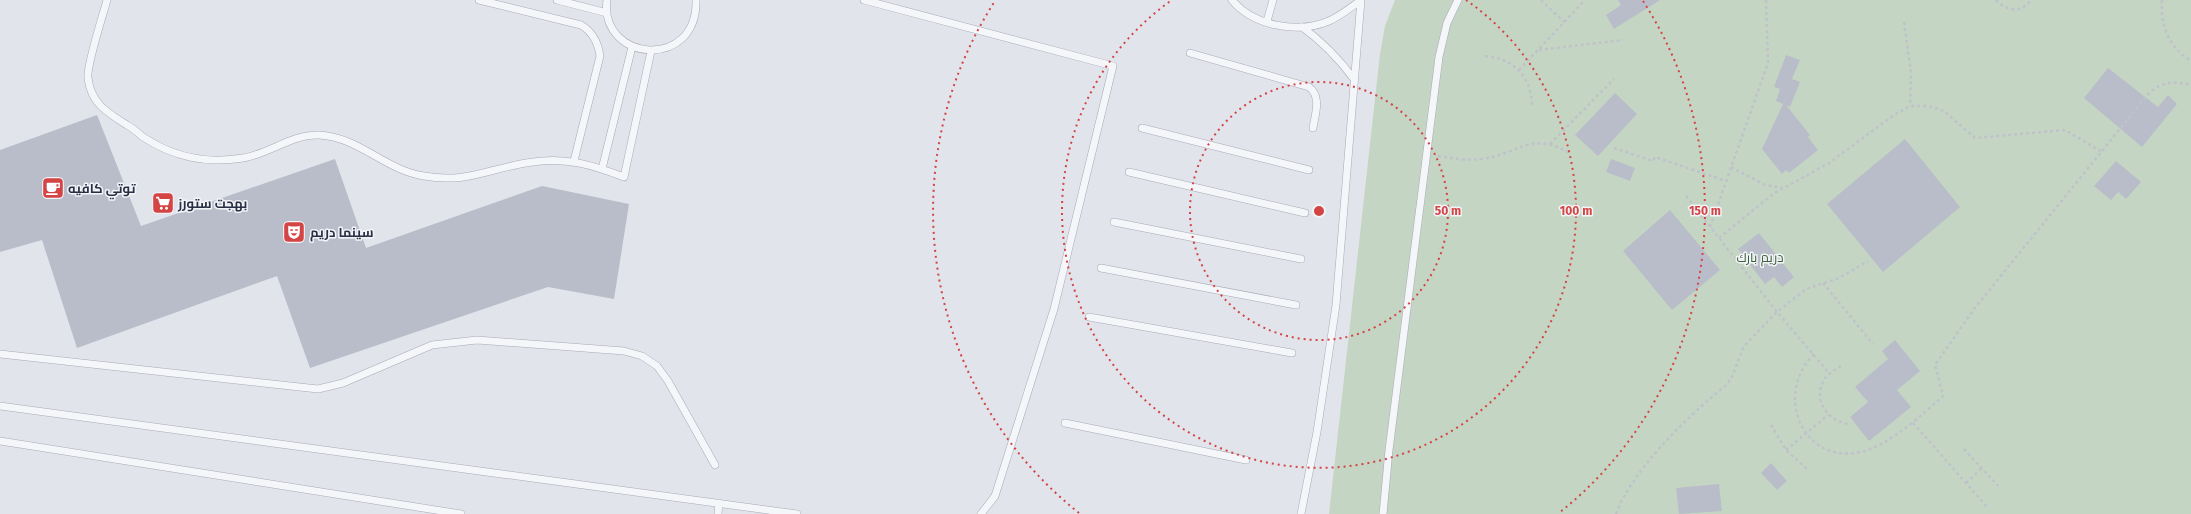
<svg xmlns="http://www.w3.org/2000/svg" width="2191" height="514" font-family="'Fira Sans',Cairo,sans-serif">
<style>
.green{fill:#c5d5c3}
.building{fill:#b9bdc9}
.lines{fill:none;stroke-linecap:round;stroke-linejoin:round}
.lane-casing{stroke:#a7aab6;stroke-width:8}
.path{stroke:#c0c2ca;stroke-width:2.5;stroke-dasharray:3 3;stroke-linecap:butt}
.lane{stroke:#f5f6f9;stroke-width:7}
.ring{fill:none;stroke:#d44444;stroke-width:2;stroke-dasharray:2 4}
.labels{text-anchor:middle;stroke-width:3;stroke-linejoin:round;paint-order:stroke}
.poi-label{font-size:13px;font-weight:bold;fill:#292f44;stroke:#f2f4f8;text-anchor:start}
.park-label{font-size:13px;fill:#386036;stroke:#f2f4f8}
.centre{fill:#d44444;stroke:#f2f4f8;stroke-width:2}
.ring-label{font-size:12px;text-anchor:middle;font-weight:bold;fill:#d44444;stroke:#f2f4f8;stroke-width:3;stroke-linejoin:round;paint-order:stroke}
</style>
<rect width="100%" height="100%" fill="#e2e4eb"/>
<path class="green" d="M 1395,0 L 2191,0 L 2191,514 L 1329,514 L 1380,54 L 1385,26 Z"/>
<path class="building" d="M 1618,0 L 1660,0 L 1614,29 L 1606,15 L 1621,5 Z
M 1786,55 L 1800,60 L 1792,79 L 1800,82 L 1790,107 L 1786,105 L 1810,135 L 1808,137 L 1818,150 L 1789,173 L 1786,170 L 1782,174 L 1762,149 L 1783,104 L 1776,101 L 1780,89 L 1774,87 Z
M 2108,68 L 2158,107 L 2168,95 L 2177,104 L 2142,147 L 2084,98 Z
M 1615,93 L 1637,114 L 1598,156 L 1575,135 Z
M 97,115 L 141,226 L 335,159 L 366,248 L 542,186 L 629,204 L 614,299 L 548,287 L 310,368 L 277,276 L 77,348 L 42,240 L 0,252 L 0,150 Z
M 1905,139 L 1960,207 L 1883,272 L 1827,204 Z
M 1611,159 L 1635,168 L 1630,181 L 1606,172 Z
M 2116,161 L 2141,182 L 2126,199 L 2118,192 L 2111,200 L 2094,186 Z
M 1670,210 L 1720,270 L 1672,310 L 1623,251 Z
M 1759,233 L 1794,277 L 1782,287 L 1774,277 L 1765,284 L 1738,249 Z
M 1895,340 L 1920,371 L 1897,390 L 1911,407 L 1869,441 L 1850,417 L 1868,402 L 1855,387 L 1888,359 L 1882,351 Z
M 1771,463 L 1787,481 L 1777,490 L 1761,473 Z
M 1719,484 L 1722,511 L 1679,514 L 1676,488 Z"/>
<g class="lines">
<g class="lane-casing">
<path id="lane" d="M 107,0 C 103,15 86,67 88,78 C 91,104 108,113 127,125 C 133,128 138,133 143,137 C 173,157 208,164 243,158 C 269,154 292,134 319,135 C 359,137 385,170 424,176 C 468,184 492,167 533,162 C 567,157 592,165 624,177 L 651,51
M 479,0 L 581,25 C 593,32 598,42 600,56 L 574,161
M 557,0 L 607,13
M 607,0 C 599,62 698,71 696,0
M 864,0 L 1113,66 L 1054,309 L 995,496 L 981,514
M 1232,0 C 1253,26 1298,34 1329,21 C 1340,16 1350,8 1360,1
M 1267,21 L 1273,0
M 1302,27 C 1323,42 1339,59 1354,79
M 1190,53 L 1309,87 C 1322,97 1315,114 1313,128
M 1142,128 L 1309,170
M 602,169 L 632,47
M 1129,172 L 1305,213
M 1114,222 L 1301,259
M 1101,268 L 1296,305
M 1089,317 L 1292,353
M 0,354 L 318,389 L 343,383 L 432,345 L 477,340 L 624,351 L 642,356 L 657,366 L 668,381 L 715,465
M 0,406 L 797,514
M 1065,423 L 1246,460
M 0,441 L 461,514
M 718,514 L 719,503
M 1301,514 L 1317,432 L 1336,305 L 1361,0
M 1383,514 L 1389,450 L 1439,57 L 1447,23 L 1458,0"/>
</g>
<path class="path" d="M 1541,0 L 1564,22
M 1996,0 C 2007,11 2021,14 2031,0
M 2162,0 C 2160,26 2169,47 2191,61
M 1904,22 L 1911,72 L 1910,106
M 1539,50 L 1623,40
M 1485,56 C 1513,58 1531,76 1532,105
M 1519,70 L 1585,0
M 1550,144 L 1614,79
M 1614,148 L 1653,161 L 1655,157 L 1726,181
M 1438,156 C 1453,158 1467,161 1481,159 C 1518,155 1531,130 1569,153
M 1731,167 L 1765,185 L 1783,188
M 1686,196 L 1777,312 L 1829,373
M 1710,227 L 1768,63 L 1766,0
M 1719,238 L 1773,194 L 1829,163 L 1894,115 L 1910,106 L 1928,106 L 1944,111 L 1975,138 L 2065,130 L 2102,152
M 1823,283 L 1873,344
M 1814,354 C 1773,395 1803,465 1861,452 C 1888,446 1922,415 1943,396 L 1935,365 L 1974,309 L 2149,93 C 2163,81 2174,81 2191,85
M 1841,366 C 1835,370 1828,373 1824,380 C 1812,401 1829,423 1851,424
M 1913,423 L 1988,508
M 1771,425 L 1786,450 L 1809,471
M 1964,449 L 1998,486
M 1786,450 L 1828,415
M 1966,483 L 1982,468
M 1616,514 C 1633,469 1688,416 1725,386 L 1731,379 L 1744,346 L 1777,312 L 1806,289 L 1839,278 L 1868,261"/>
<use href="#lane" class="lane"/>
</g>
<g class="ring">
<circle cx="1319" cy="211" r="129"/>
<path d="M1466 0A257 257 0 1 1 1172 0"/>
<path d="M1079 513A386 386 0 0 1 995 1M1643 1A386 386 0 0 1 1559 513"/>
</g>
<defs>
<g id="cafe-square" transform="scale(1.15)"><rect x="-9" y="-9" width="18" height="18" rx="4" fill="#d44444" stroke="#f2f4f8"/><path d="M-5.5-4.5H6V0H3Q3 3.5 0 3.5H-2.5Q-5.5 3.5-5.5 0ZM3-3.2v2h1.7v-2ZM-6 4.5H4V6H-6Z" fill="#fff"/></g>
<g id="supermarket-square" transform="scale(1.15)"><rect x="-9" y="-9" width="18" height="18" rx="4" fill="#d44444" stroke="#f2f4f8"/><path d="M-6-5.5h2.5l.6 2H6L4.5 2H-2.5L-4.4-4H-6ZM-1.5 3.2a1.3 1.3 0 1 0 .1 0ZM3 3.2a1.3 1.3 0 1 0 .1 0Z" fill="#fff"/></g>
<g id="theatre-square" transform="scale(1.15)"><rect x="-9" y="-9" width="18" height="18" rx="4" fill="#d44444" stroke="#f2f4f8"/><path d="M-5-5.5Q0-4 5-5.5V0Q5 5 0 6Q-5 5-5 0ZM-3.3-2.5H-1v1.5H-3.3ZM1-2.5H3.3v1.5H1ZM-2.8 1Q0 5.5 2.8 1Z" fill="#fff"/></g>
</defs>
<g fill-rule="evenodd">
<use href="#cafe-square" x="53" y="188"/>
<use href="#supermarket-square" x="163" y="203"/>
<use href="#theatre-square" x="294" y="232"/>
</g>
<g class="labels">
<g class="poi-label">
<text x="68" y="193">توتي كافيه</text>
<text x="178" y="208">بهجت ستورز</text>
<text x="310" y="237">سينما دريم</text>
</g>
<g class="park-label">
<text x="1760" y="262">دريم بارك</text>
</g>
</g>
<circle cx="1319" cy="211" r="6" class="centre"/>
<g class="ring-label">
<text x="1448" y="215">50 m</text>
<text x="1576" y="215">100 m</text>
<text x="1705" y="215">150 m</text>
</g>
</svg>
